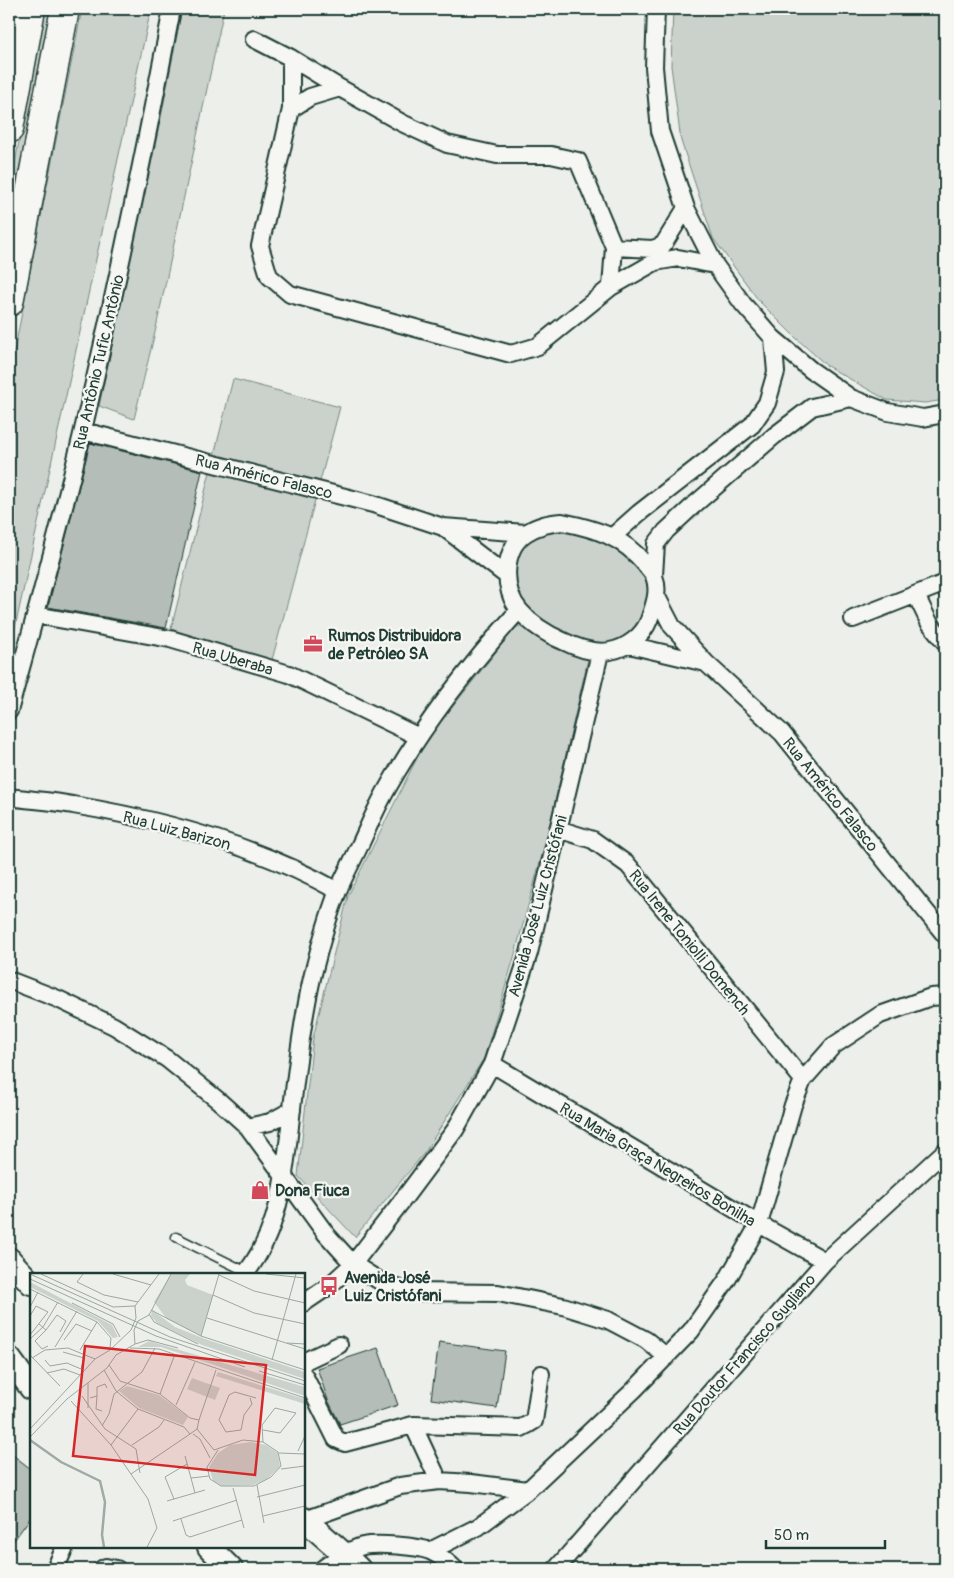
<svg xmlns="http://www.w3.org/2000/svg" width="954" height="1578" font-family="Pangolin,sans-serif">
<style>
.green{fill:#cbd2cc;stroke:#758880}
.building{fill:#b4bdb8;stroke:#1f3d34}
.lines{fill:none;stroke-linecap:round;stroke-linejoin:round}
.lane-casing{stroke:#1f3d34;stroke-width:11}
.street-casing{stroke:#1f3d34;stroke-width:20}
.secondary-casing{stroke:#1f3d34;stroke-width:26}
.highway-casing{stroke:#1f3d34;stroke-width:31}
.lane{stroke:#f6f6f2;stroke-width:8}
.street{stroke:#f6f6f2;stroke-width:16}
.secondary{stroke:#f6f6f2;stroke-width:22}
.highway{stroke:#f6f6f2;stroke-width:28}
.labels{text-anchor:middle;stroke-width:4.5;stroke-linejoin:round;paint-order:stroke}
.street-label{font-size:16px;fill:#1f3d34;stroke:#f6f6f2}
.poi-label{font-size:16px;font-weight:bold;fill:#1f3d34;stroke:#f6f6f2;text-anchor:start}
.inset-river{fill:none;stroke:#9faaa4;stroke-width:2.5}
.inset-road{fill:none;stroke:#9ba8a1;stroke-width:1}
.view{fill:#d62828;fill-opacity:0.15;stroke:#d62828;stroke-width:2.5}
.inset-edge{fill:none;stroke:#1f3d34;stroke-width:2.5}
</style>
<rect width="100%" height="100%" fill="#edefea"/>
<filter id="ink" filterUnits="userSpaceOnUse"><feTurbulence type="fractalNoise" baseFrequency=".02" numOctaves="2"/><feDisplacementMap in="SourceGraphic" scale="10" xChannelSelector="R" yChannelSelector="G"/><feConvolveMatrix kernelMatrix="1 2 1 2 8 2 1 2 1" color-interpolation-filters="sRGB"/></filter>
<g filter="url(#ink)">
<path class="green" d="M 44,9 L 57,9 L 9,256 L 9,195 Z
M 82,9 L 151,9 L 9,655 L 9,378 Z
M 182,9 L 224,9 L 156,328 L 134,419 L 99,406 L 162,112 Z
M 673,9 L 945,9 L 945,400 L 925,403 L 887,400 L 827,366 L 796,338 L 759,301 L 713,238 L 681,141 L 671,66 Z
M 233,379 L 340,407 L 272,660 L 171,629 Z
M 547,527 L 587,533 L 613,542 L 650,577 L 652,596 L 643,625 L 625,642 L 601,648 L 555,633 L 523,608 L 512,573 L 519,545 Z
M 517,625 L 554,648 L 588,659 L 546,840 L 513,961 L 484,1058 L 425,1152 L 355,1237 L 298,1176 L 313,1038 L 348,896 L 425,742 Z"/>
<path class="building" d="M 90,443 L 202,471 L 166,628 L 48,607 Z
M 439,1342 L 505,1351 L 497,1408 L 431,1399 Z
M 378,1348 L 398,1405 L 340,1424 L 328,1400 L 317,1368 Z
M 9,1452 L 31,1469 L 31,1517 L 9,1547 Z"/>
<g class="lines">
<g class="lane-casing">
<path id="lane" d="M 176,1237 L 247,1272"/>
</g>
<g class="street-casing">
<path id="street" d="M 656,9 L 654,67 L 660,131 L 686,208 L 715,265 L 743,304 L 773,338 L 811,370 L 851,398 L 888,412 L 923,418 L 945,414
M 254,39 L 291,58 L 340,88
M 291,58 L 291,109 L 260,246 L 269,276 L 290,294 L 511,354 L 538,346 L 611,287 L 614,247 L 578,161 L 551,155 L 497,155 L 447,144 L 402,123 L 340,88 L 310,97 L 291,109
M 614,247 L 653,249 L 663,245 L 686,208
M 611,287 L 655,262 L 678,258 L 715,265
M 83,431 L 373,504 L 443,527 L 526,533
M 562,522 C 596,529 622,536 645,564 C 647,567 652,572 654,576 C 660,591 654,605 649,620 C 643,636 627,648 610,651 C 593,654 577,648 563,641 C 547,634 531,624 520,611 C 502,590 502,549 526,533 C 538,525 549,523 562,522 Z
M 443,527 L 507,576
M 612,537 L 639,513 L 752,425 L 767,403 L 776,372 L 773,338
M 654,575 L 656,544 L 666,531 L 694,505 L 774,436 L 812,407 L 851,398
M 916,595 L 929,622 L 945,642
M 657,597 L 672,626 L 706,663 L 782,733 L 945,935
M 36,615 L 170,639 L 289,674 L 419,737
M 853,619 L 945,583
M 629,645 L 706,663
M 9,711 C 35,618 61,524 83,430 C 116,290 145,150 172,9
M 9,797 C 30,800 52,801 73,805 C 165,820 257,846 338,891
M 558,829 L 593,840 L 628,865 L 803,1080
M 9,980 L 58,999 L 114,1026 L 167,1059 L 219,1101 L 248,1127 L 326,1234 L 353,1264 L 386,1285 L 411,1292 L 498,1293 L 563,1306 L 608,1320 L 646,1340 L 667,1357
M 492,1064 L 759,1224 L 825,1261
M 248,1127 L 270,1122 L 292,1110
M 245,1274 C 281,1229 285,1172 291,1117 C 296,1072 302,1022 312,978 C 319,949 327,919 338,891 C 344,876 352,862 359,847 C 368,828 376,808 387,789 C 423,724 470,665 519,610
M 304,1303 L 329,1286 L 353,1264 L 405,1197 L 455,1130 L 492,1064 L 529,953 L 600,653
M 304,1363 L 305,1361 L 339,1345
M 304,1375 L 336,1439 L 345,1443 L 413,1425 L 439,1481
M 413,1425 L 521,1428 L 529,1424 L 534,1421 L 541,1374
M 305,1520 L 400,1486 L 439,1481 L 471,1483 L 528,1490
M 430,1551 L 478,1527 L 528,1490 L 634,1390 L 691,1331 L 727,1280 L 759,1224 L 793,1105 L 803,1080 L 833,1046 L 880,1015 L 931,997 L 945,996
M 55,1569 L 65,1547
M 102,1569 L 106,1567 L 117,1569
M 322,1569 C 335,1560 348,1550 363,1546 C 377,1543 417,1546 430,1551 C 439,1555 448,1562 455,1569
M 556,1569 L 825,1261 L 945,1151"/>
</g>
<g class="secondary-casing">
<path id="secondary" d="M 9,1259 L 31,1283
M 9,1358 L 31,1388
M 304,1519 L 344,1554 L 359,1569
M 209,1547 L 231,1569"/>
</g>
<g class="highway-casing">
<path id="highway" d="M 9,129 L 31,9
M 9,302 L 65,9"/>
</g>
<use href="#lane" class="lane"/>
<use href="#street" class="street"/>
<use href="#secondary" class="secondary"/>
<use href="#highway" class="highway"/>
</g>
</g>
<defs>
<g id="office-bare" transform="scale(1.5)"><path d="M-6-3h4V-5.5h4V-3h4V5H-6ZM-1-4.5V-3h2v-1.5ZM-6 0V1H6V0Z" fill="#d1495b" stroke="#f6f6f2" stroke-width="2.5" paint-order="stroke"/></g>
<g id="shop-bare" transform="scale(1.5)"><path d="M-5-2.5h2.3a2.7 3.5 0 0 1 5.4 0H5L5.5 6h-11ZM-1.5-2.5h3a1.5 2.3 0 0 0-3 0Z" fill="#d1495b" stroke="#f6f6f2" stroke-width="2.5" paint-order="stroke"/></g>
<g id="bus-bare" transform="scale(1.5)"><path d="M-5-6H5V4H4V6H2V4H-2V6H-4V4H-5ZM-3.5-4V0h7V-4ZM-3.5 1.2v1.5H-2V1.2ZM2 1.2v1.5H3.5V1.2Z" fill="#d1495b" stroke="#f6f6f2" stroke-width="2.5" paint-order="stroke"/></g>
</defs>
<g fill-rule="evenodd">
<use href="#office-bare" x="313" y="644"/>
<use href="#shop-bare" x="260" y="1190"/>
<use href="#bus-bare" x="329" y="1286"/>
</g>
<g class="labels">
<g class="street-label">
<text transform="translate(98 362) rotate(-77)" y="6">Rua Antônio Tufic Antônio</text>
<text transform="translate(264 476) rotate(14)" y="6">Rua Américo Falasco</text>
<text transform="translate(233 658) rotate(16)" y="6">Rua Uberaba</text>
<text transform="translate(831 794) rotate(51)" y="6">Rua Américo Falasco</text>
<text transform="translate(177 830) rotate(15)" y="6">Rua Luiz Barizon</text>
<text transform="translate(537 906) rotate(-75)" y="6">Avenida José Luiz Cristófani</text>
<text transform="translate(690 942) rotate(51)" y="6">Rua Irene Toniolli Domench</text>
<text transform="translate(658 1164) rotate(31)" y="6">Rua Maria Graça Negreiros Bonilha</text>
<text transform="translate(744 1354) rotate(-49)" y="6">Rua Doutor Francisco Gugliano</text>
</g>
<g class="poi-label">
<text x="328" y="641">Rumos Distribuidora<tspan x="328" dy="18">de Petróleo SA</tspan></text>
<text x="275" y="1196">Dona Fiuca</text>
<text x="344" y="1283">Avenida José<tspan x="344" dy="18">Luiz Cristófani</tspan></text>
</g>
</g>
<g transform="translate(30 1273)">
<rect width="275" height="275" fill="#edefea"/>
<path d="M 141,1 L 160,1 L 155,7 L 157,12 L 183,22 L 171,63 L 137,46 L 124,29 ZM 0,9 L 82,52 L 88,64 L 83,65 L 68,48 L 0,14 ZM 122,37 L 145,54 L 175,66 L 275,99 L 275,106 L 172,72 L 127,50 L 121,43 ZM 119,68 L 275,114 L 275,123 L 131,74 L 108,74 ZM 188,99 L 275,126 L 275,131 L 186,103 ZM 162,105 L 190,115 L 185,127 L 157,116 ZM 97,113 L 129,122 L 158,144 L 153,152 L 109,135 L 89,118 ZM 221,169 L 236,172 L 248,180 L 250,194 L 236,207 L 223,212 L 192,213 L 183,208 L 179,194 L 188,180 L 200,172 Z" fill="#cbd2cc"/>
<path class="inset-river" d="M 0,167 L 31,189 L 70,208 L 75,229 L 72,262 L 74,274"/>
<path class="inset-road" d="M 0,1 L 140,64 L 275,108M 11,1 L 83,34 L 105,33M 53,1 L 47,9 L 74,22 L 108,29M 83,1 L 121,12M 236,1 L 275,5M 189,2 L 224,18 L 275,30M 0,6 L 126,63 L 215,94M 0,16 L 67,49 L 81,65 L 80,75M 183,22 L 224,40 L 275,51M 42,30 L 83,51 L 90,64M 0,34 L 8,19M 121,37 L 171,63 L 275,97M 119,41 L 124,49 L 168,71M 0,43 L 6,33 L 18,39 L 0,62M 177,45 L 275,76M 9,51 L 16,57 L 27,42 L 36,48 L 30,59M 16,57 L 5,68 L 12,76 L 18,73M 171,63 L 189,1M 0,66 L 13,54 L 28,29M 34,67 L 46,51 L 62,58M 257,70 L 275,71M 105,71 L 118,67 L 148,75M 25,74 L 47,38M 100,75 L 129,76 L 275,125M 50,77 L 67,49M 0,82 L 30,113M 2,85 L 15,77 L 38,75 L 65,86M 15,87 L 20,93 L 37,90 L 51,96 L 54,85 L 33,79M 242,87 L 266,1M 79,92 L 90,108 L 130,121 L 160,145M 74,97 L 86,118 L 108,136 L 154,154M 229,98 L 275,112M 17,100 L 34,96 L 50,102M 58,110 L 58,135M 130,121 L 145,81M 52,123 L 75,156 L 106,176 L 110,200M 67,123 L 66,136 L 72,138M 60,125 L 67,123 L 67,114 L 75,111 L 77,115M 220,125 L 222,131 L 214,142 L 211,157 L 196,159 L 189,147 L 199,122 L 205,119 L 226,125M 41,128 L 81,172 L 118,226 L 127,255 L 117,274M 146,132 L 165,89M 169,147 L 186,97M 72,153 L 79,141 L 84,121 L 112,99 L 125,75M 154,154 L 160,161 L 167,156 L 169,147 L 160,145M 0,156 L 65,86 L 80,77 L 101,57 L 106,45 L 105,33 L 129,1M 167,156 L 184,177 L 213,167 L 233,169 L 248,179 L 251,193 L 241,204 L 224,213 L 191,213 L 180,206 L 177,194 L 188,177M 233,157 L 250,160 L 266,140 L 245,135 L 232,152 L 233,169M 163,161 L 170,166 L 180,185M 0,164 L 37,126 L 77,95 L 86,82 L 105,71 L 104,57 L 108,48 L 119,42 L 141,1M 81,172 L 108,136M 102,172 L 129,154 L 134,147M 268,178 L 275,163M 249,180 L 275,181M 155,183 L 165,220M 251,196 L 275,193M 101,201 L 160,161M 161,205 L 179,203M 227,212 L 234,250M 203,215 L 214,255M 227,224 L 275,212M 144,226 L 135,204 L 157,191M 137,228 L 175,217M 233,243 L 275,233M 151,246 L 156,262 L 160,264 L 212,247M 143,248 L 207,227"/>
<path class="view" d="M 55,73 L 236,92 L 225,202 L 43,183 Z"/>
<rect width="275" height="275" class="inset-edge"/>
</g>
<rect width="954" height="1578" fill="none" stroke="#f6f6f2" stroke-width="30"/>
<rect x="15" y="15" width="924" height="1548" fill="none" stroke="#1f3d34" stroke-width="2" filter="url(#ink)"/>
<path d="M766 1540v8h119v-8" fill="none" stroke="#1f3d34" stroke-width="2.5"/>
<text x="774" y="1540" font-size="15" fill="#1f3d34" stroke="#f6f6f2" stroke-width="4" paint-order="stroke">50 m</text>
</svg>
